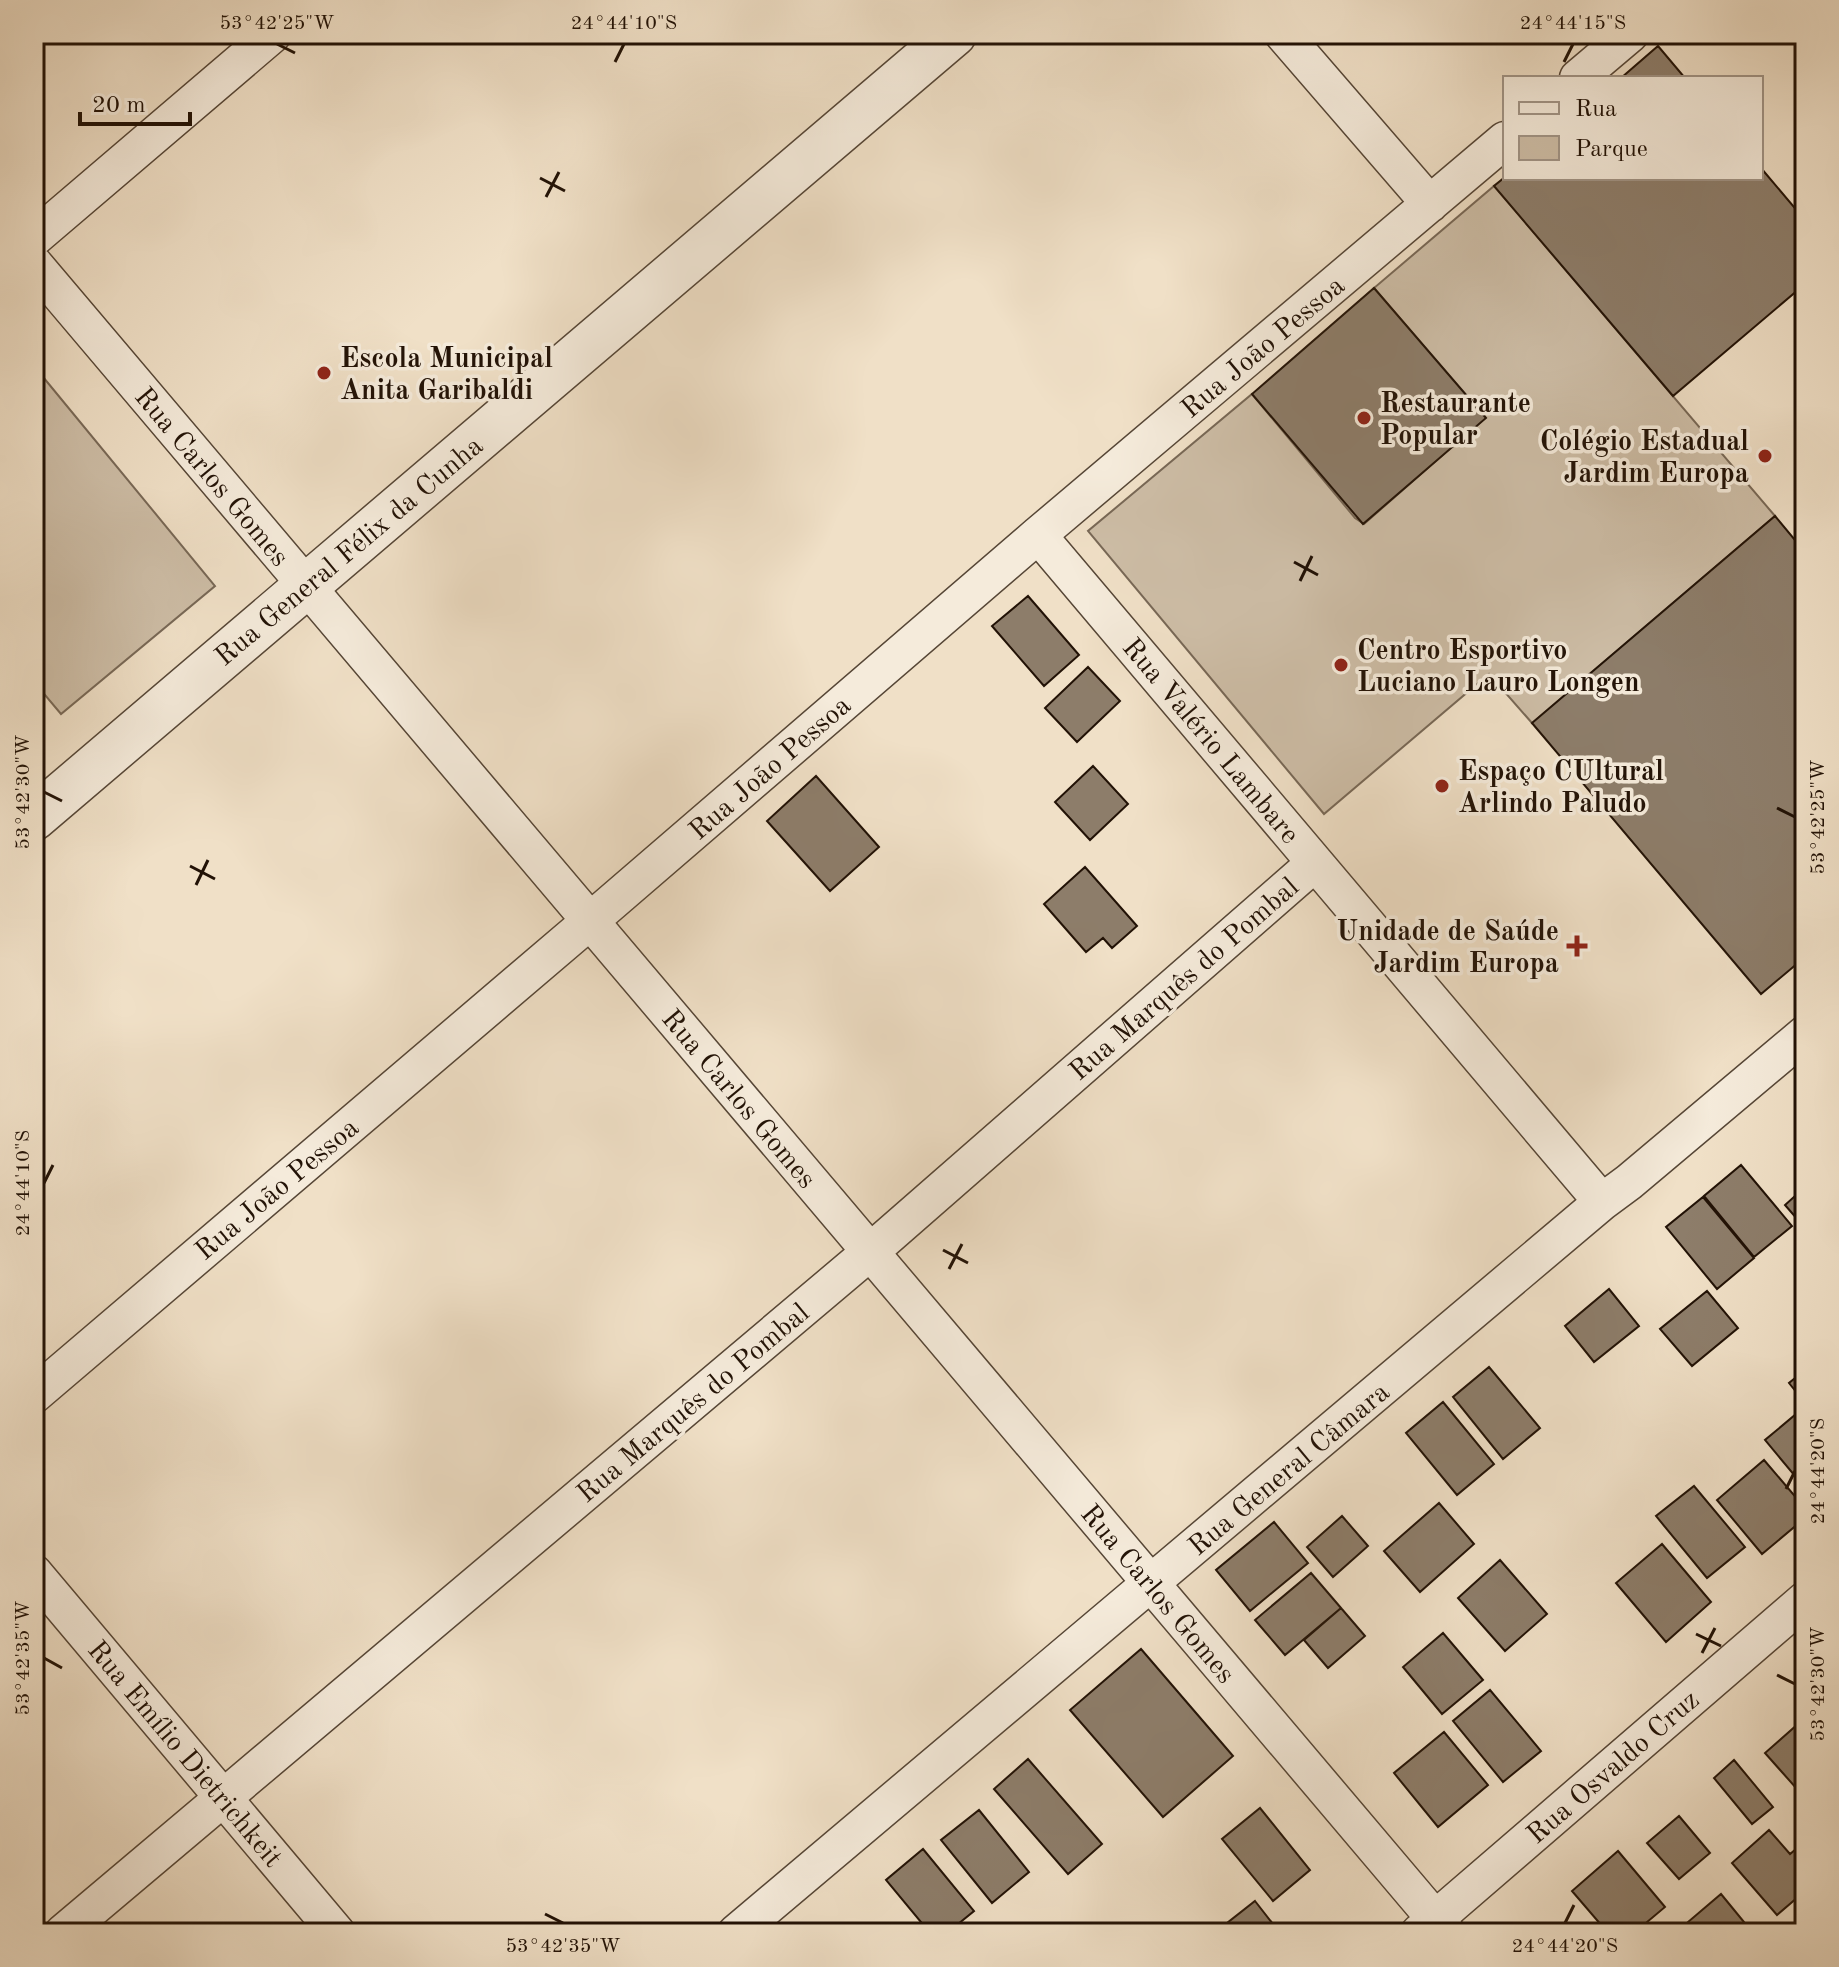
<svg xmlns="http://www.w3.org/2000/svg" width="1839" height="1967" font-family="'Old Standard TT',serif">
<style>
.green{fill:#cdbda6;stroke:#786856;stroke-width:2}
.building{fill:#8d7d6a;stroke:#221206;stroke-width:2}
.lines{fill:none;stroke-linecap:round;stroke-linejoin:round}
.minor-casing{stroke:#564636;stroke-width:39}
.tertiary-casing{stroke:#564636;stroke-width:47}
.minor{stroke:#f5ebdb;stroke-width:36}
.tertiary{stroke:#f5ebdb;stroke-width:44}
.ticks{fill:none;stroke:#221206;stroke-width:3}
.poi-dot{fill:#8f2418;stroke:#f5ebdb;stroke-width:3}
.labels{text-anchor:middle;stroke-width:7;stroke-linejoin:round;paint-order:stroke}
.street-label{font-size:28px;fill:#221206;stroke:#f5ebdb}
.poi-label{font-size:28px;font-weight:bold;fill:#221206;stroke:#f5ebdb;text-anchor:start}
.neatline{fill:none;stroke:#221206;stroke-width:3}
.ticks-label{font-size:20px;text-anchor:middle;fill:#221206}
</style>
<rect width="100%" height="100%" fill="#f0e0c7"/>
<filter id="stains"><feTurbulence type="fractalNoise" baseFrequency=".0025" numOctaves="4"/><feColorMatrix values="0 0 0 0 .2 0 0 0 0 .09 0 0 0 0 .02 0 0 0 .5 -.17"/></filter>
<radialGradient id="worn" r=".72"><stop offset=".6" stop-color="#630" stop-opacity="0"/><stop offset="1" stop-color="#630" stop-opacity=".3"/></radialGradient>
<path class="green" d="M 1494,186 L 1775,516 L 1532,723 L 1489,674 L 1324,814 L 1088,531 L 1252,394 L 1355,518 L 1364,524 L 1485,418 L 1374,288 Z
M 34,366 L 215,586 L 61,714 L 34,682 Z"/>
<path class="building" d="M 1658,46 L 1685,78 L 1621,78 Z
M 1761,168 L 1805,220 L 1805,284 L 1673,396 L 1494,186 L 1505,177 L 1761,178 Z
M 1374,288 L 1486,418 L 1363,524 L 1252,394 Z
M 1775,516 L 1805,552 L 1805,957 L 1761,994 L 1532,723 Z
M 1028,596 L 1079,655 L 1044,686 L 992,626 Z
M 1088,667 L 1120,701 L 1077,742 L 1045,708 Z
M 1093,766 L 1128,804 L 1090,840 L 1055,802 Z
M 816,776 L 879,847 L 830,891 L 767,821 Z
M 1085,867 L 1137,926 L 1112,948 L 1103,938 L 1086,952 L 1044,904 Z
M 1741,1165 L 1792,1226 L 1754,1257 L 1704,1196 Z
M 1805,1187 L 1805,1228 L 1785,1205 Z
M 1703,1197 L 1754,1258 L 1717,1289 L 1666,1227 Z
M 1609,1289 L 1639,1326 L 1594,1362 L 1565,1326 Z
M 1707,1291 L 1738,1328 L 1692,1366 L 1660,1329 Z
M 1489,1367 L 1540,1428 L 1503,1459 L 1453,1397 Z
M 1805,1370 L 1805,1403 L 1789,1383 Z
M 1443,1402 L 1494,1464 L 1457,1495 L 1406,1433 Z
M 1802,1409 L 1805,1413 L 1805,1488 L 1765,1440 Z
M 1764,1460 L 1805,1508 L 1805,1518 L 1762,1554 L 1717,1500 Z
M 1694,1486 L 1745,1547 L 1707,1578 L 1656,1516 Z
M 1439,1503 L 1474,1544 L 1420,1592 L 1384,1551 Z
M 1342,1516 L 1368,1546 L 1333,1577 L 1307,1547 Z
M 1274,1522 L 1308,1563 L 1250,1611 L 1216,1570 Z
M 1662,1544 L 1711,1602 L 1666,1642 L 1616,1583 Z
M 1500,1560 L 1547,1614 L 1505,1651 L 1458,1598 Z
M 1311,1573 L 1341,1608 L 1285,1655 L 1255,1620 Z
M 1341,1608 L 1365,1636 L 1328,1668 L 1304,1640 Z
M 1443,1633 L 1483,1680 L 1442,1714 L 1403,1667 Z
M 1141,1649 L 1233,1756 L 1163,1817 L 1070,1710 Z
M 1490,1690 L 1541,1751 L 1503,1782 L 1453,1721 Z
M 1798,1724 L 1805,1732 L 1805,1798 L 1765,1753 Z
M 1444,1732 L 1488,1785 L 1438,1827 L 1394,1773 Z
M 1028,1759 L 1102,1844 L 1068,1874 L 994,1789 Z
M 1734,1760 L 1773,1807 L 1752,1824 L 1714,1778 Z
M 1260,1808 L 1310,1870 L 1273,1901 L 1222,1839 Z
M 979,1810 L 1029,1872 L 992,1903 L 941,1840 Z
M 1679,1816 L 1710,1853 L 1679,1879 L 1647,1843 Z
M 1769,1830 L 1790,1854 L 1801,1845 L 1805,1850 L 1805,1891 L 1777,1915 L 1732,1863 Z
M 923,1849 L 974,1911 L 947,1933 L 930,1933 L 886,1880 Z
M 1618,1851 L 1665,1907 L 1634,1933 L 1608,1933 L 1572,1891 Z
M 1721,1894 L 1753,1933 L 1698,1933 L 1688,1922 Z
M 1255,1901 L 1280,1933 L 1227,1933 L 1222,1927 Z"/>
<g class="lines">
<g class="minor-casing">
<path id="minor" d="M 1283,34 L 1430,204
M 1578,78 L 1630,34
M 34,238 L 273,34
M 34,264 L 1447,1933
M 1038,535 L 1602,1202
M 34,1395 L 590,921 L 1038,535 L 1505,140
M 34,1573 L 337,1933
M 63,1933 L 870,1252 L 1315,863
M 736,1933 L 1602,1202 L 1629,1182 L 1805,1034
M 1419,1933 L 1805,1600"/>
</g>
<g class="tertiary-casing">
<path id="tertiary" d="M 34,818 L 954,34"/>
</g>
<use href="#minor" class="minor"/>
<use href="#tertiary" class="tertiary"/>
</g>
<path class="ticks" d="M 277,44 L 295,53M 615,62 L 624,44M 1564,62 L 1573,44M 540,178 L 565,191M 546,197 L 559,172M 1294,562 L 1318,575M 1300,581 L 1312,556M 44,792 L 62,801M 1777,808 L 1795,817M 190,866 L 215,879M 196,885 L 208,860M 44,1183 L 53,1165M 943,1250 L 968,1263M 949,1269 L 962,1244M 1786,1489 L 1795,1471M 1696,1634 L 1721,1646M 1702,1653 L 1715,1628M 44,1658 L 62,1668M 1777,1675 L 1795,1684M 545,1914 L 563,1923M 1565,1923 L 1574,1905"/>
<g class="poi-dot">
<circle cx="324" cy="373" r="8"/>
<circle cx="1364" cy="418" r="8"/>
<circle cx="1765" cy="456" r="8"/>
<circle cx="1341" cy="665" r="8"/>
<circle cx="1442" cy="786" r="8"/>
<path d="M1573 934h8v8h8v8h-8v8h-8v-8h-8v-8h8z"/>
</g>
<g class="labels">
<g class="street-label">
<text transform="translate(1262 346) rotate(-40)" y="10">Rua João Pessoa</text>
<text transform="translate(213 476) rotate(50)" y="10">Rua Carlos Gomes</text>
<text transform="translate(348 550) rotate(-40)" y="10">Rua General Félix da Cunha</text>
<text transform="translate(1212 740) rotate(50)" y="10">Rua Valério Lambare</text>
<text transform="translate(769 767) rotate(-41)" y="10">Rua João Pessoa</text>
<text transform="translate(1183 978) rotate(-41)" y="10">Rua Marquês do Pombal</text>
<text transform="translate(740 1098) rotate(50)" y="10">Rua Carlos Gomes</text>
<text transform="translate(276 1188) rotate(-40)" y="10">Rua João Pessoa</text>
<text transform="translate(692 1402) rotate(-40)" y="10">Rua Marquês do Pombal</text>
<text transform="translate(1288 1468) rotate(-40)" y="10">Rua General Câmara</text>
<text transform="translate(1159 1593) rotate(50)" y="10">Rua Carlos Gomes</text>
<text transform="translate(186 1753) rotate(50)" y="10">Rua Emílio Dietrichkeit</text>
<text transform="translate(1612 1766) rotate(-41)" y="10">Rua Osvaldo Cruz</text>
</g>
<g class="poi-label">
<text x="340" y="367">Escola Municipal<tspan x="340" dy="32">Anita Garibaldi</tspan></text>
<text x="1380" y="412">Restaurante<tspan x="1380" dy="32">Popular</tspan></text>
<text x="1749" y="450" text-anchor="end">Colégio Estadual<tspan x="1749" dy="32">Jardim Europa</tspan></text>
<text x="1357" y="659">Centro Esportivo<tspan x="1357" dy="32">Luciano Lauro Longen</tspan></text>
<text x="1458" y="780">Espaço CUltural<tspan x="1458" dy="32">Arlindo Paludo</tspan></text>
<text x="1559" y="940" text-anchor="end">Unidade de Saúde<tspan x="1559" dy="32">Jardim Europa</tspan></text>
</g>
</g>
<rect width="1839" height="1967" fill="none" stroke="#f0e0c7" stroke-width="88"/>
<rect x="1503" y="76" width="260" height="104" fill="#f5ebdb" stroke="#a19486" stroke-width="2"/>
<rect x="1519" y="102" width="40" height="12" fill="#f5ebdb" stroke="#a19486" stroke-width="2"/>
<text x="1575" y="116" font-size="24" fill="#221206">Rua</text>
<rect x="1519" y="136" width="40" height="24" fill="#cdbda6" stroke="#a19486" stroke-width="2"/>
<text x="1575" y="156" font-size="24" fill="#221206">Parque</text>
<path d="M80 112v12h110v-12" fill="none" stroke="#221206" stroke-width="4"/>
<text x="92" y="112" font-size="24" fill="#221206" stroke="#f5ebdb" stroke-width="6" paint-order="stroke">20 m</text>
<rect x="44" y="44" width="1751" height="1879" class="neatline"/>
<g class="ticks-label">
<text x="277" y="29">53°42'25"W</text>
<text x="624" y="29">24°44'10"S</text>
<text x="1573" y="29">24°44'15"S</text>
<text transform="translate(22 792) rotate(-90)" y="7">53°42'30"W</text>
<text transform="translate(1817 817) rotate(-90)" y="7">53°42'25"W</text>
<text transform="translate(22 1183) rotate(-90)" y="7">24°44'10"S</text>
<text transform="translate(1817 1471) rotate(-90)" y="7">24°44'20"S</text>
<text transform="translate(22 1658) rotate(-90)" y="7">53°42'35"W</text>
<text transform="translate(1817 1684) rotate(-90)" y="7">53°42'30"W</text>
<text x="563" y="1952">53°42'35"W</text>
<text x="1565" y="1952">24°44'20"S</text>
</g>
<rect width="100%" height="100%" filter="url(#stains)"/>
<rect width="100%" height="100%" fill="url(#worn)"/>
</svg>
